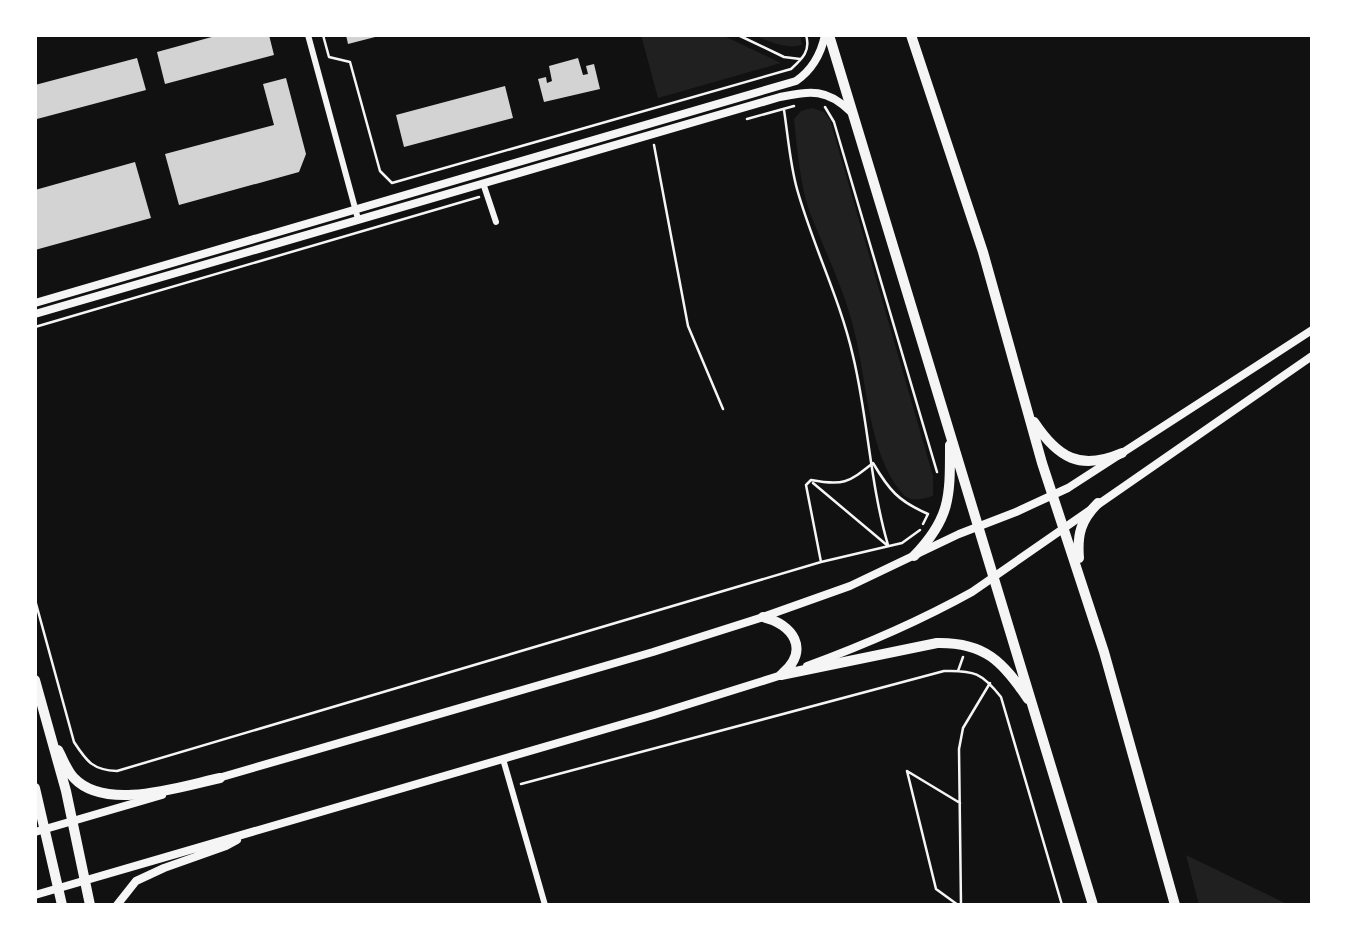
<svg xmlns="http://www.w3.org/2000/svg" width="1347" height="940" font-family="'Libre Baskerville',serif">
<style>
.green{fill:#202020}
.building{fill:#d3d3d3}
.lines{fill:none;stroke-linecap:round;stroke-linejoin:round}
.path{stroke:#f5f5f5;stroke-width:2.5}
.minor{stroke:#f5f5f5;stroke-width:6}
.tertiary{stroke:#f5f5f5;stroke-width:8}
.secondary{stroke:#f5f5f5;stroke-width:10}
.primary{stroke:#f5f5f5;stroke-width:10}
</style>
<rect width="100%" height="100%" fill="#111"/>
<path class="green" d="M 641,35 L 722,35 L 781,63 L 658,98 Z
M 754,35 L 800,35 L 802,45 C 785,49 770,42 754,35 Z
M 812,108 L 824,112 L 830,120 L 933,476 L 933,496 C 922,499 911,503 903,494 C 868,456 867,379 854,330 C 844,288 824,250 809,210 C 800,184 797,147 794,119 L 801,111 Z
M 1186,855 L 1289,905 L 1199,905 Z"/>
<path class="building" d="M 219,35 L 269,35 L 274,55 L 165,84 L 157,52 Z
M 346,35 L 379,35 L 379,36 L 348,44 Z
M 137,58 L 146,90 L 37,119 L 35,85 Z
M 578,58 L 583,75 L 588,74 L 586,66 L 594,64 L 600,89 L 544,102 L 538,79 L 546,77 L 547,83 L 552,81 L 549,66 Z
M 286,78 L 306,154 L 299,172 L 179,205 L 165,154 L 274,125 L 263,84 Z
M 505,86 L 513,118 L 404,147 L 396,115 Z
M 135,162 L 151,218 L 35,250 L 35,190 Z"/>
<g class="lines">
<path class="path" d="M 323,35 L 329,57 L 350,62 L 380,171 L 392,183 L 791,69 C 802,59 811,51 806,35
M 738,35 L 784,57 L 800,59
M 825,107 L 834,122 L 937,472
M 784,110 C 788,136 790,164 797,189 C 813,246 840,299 853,356 C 868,418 870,484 888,545
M 747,119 L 794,106
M 654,145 L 688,326 L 723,409
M 35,327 L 479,197
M 813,483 L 888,546
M 821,562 L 806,485 L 811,480 C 843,486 848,483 873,463 C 889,490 898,501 928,514 L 923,524
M 35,600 L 74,742 C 87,762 93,770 117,771 L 821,562 L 902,543 L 920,530
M 958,671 L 963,657
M 521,784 L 944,671 C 974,670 982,673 1001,697 L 1062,905
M 958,905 L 936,889 L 907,771 L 960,803
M 961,905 L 959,749 L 963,728 L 990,683"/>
<path class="minor" d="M 308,35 L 358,219
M 483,183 L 496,222
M 503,759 L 545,905"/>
<path class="tertiary" d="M 35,303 L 796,81 C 812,70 821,54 825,35
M 35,314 L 780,97 C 811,91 827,88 851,112
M 807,666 C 867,644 916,623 972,592 L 1312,356
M 215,779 L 653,652 L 763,617 L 850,586 L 959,534 L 1016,512 L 1068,488 L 1312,330
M 35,832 L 162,795
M 35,895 L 654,715 L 785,674
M 117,905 L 136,881 L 164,868 L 226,846 L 237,840"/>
<path class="secondary" d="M 35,680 L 66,791 L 90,905
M 58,750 C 63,759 67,771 74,778 C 106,812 182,786 220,778
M 35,788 L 62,905"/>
<path class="primary" d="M 829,35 L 1093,905
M 911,35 L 983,252 L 1042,463 L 1104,652 L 1175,905
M 1034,422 C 1058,458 1080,471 1122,453
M 914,556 C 951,518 950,496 950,445
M 1079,558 C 1077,534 1081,520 1098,503
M 763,617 C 793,624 810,650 783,673
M 781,675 L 937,643 C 985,642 1003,662 1028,699"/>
</g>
<rect width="1347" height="940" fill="none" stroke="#ffffff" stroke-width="74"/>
</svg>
